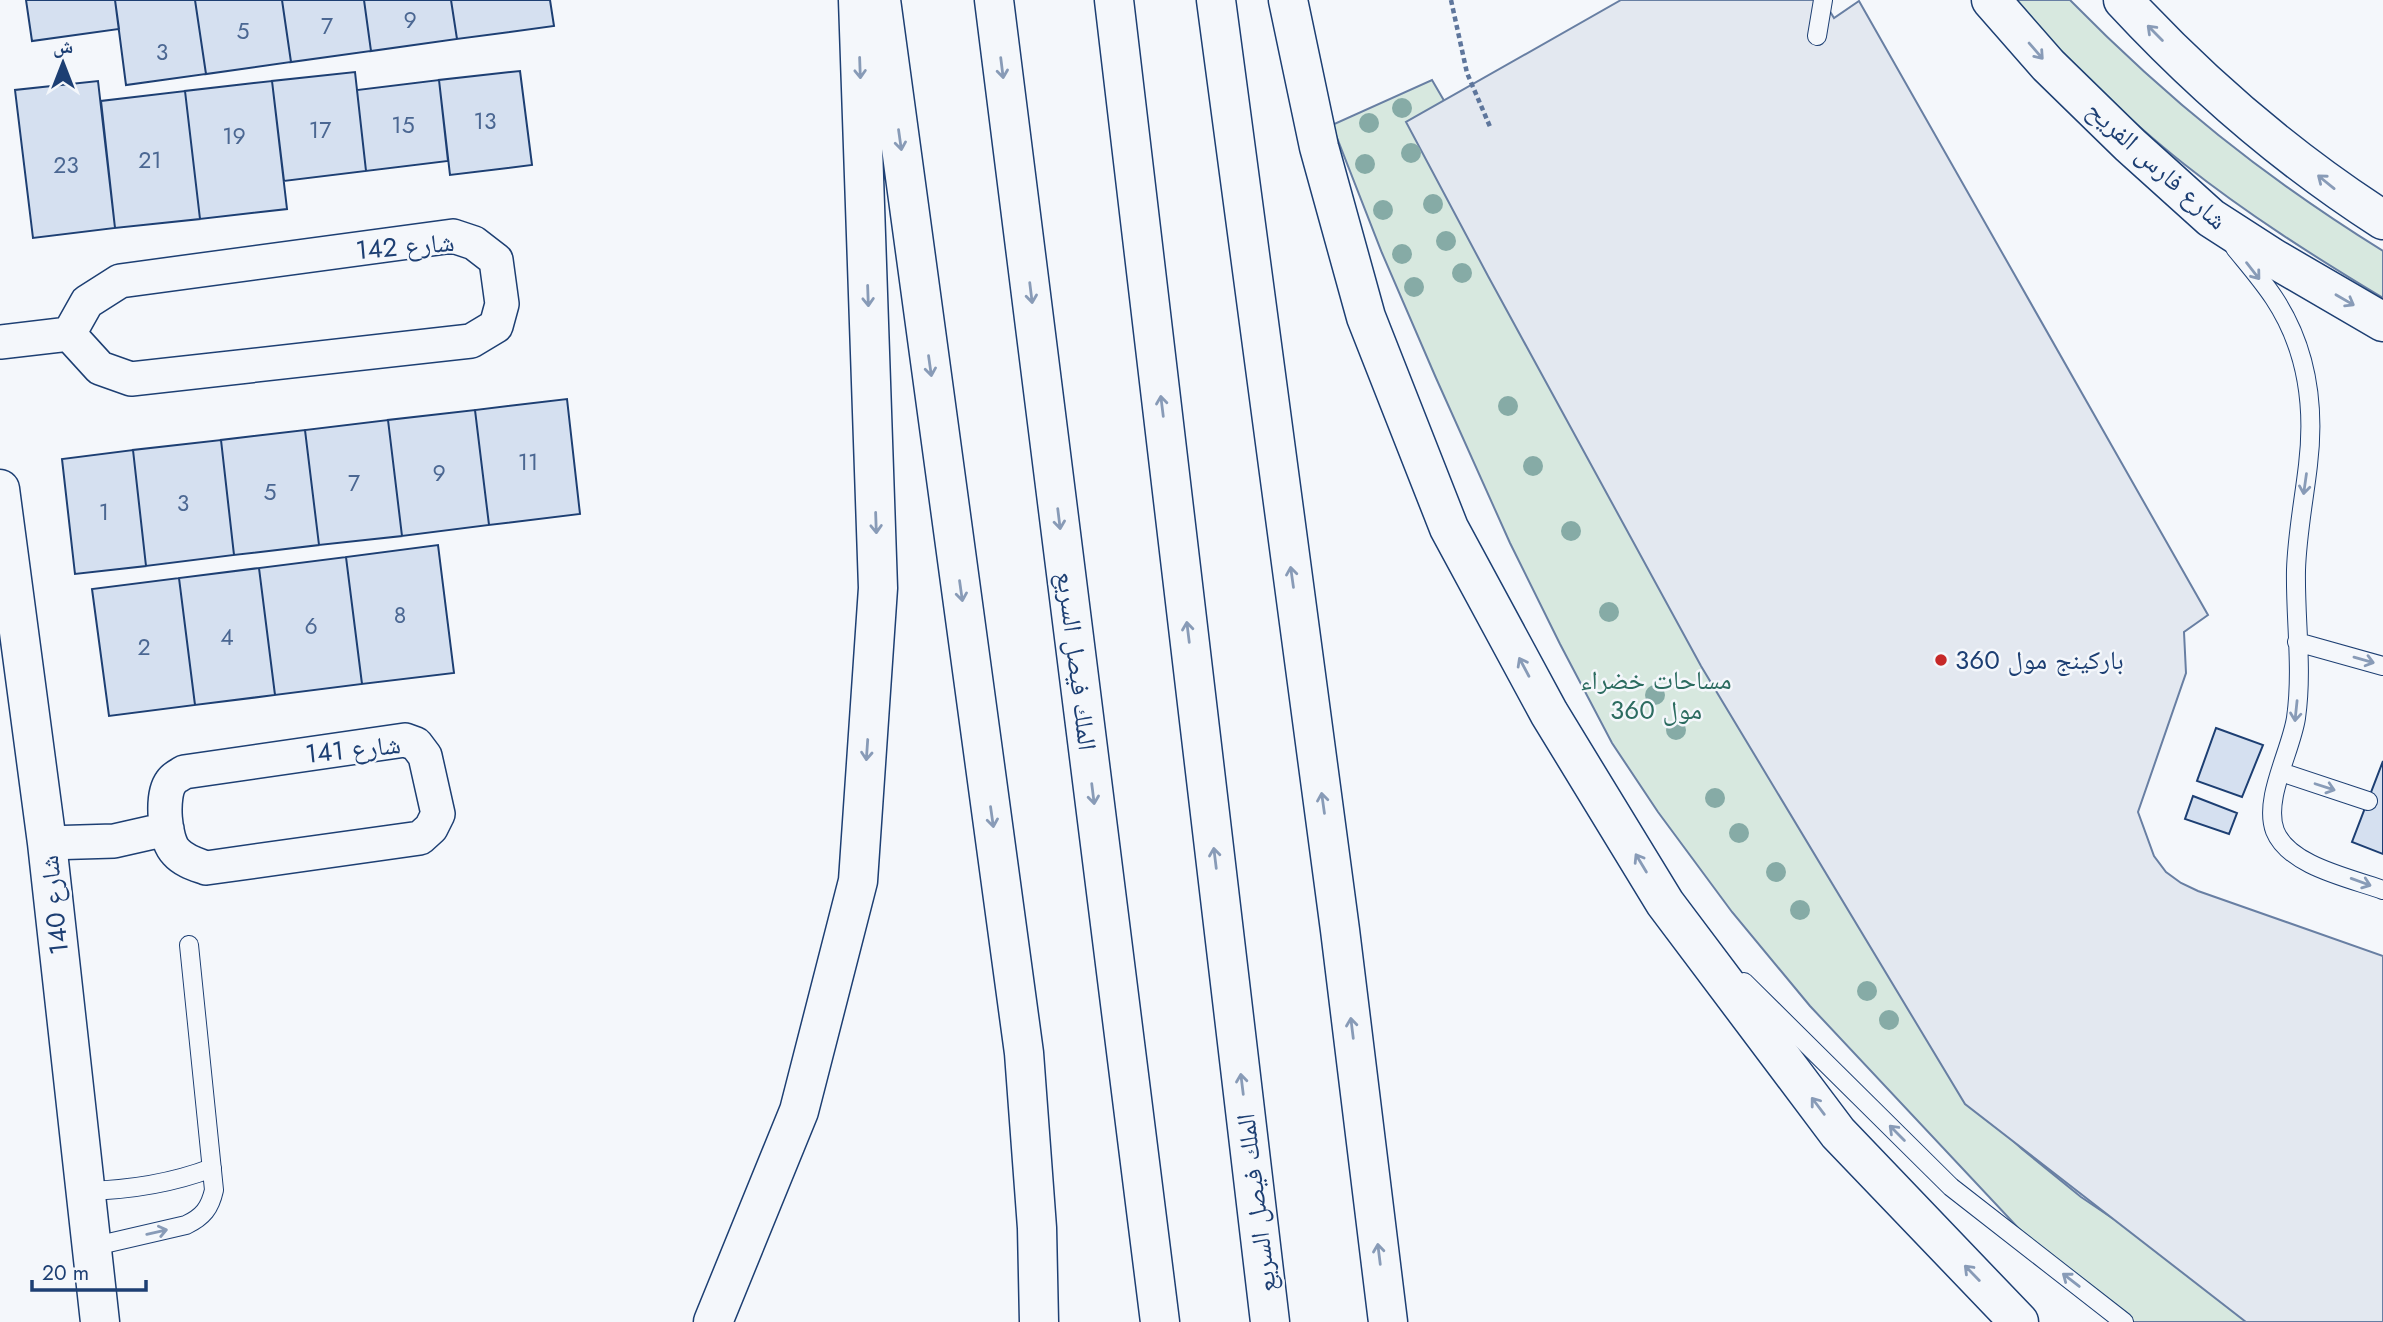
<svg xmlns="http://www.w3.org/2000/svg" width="2383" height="1322" font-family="Jost,'Noto Naskh Arabic',sans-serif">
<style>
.green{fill:#d7e8df;stroke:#687fa3;stroke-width:2}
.parking{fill:#e3e8f0;stroke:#687fa3;stroke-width:2}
.building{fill:#d5e0f0;stroke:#1d3f73;stroke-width:2}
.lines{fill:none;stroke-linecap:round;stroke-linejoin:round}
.service-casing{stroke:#1d3f73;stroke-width:20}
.minor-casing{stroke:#1d3f73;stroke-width:36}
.tertiary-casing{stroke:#1d3f73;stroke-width:41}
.motorway-casing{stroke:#1d3f73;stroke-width:41}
.path{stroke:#5e769c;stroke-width:4.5;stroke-dasharray:5 3.5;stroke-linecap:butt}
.service{stroke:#f4f7fb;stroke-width:18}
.minor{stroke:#f4f7fb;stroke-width:33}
.tertiary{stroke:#f4f7fb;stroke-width:38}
.motorway{stroke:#f4f7fb;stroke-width:38}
.tree{fill:#86aba6}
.oneway{stroke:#889bb7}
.poi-dot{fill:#c62828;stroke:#f4f7fb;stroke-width:2.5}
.labels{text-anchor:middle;stroke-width:5;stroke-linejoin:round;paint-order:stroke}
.number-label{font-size:23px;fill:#4b6792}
.street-label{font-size:26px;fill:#1d3f73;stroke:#f4f7fb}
.poi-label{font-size:26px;fill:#1d3f73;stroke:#f4f7fb;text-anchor:start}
.park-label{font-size:26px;fill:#2c6c60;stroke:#f4f7fb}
</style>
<rect width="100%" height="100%" fill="#f4f7fb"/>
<path class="green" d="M 2009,0 L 2070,0 C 2168,100 2264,177 2383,251 L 2383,298 C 2315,257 2247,214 2184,164 C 2121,114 2065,57 2009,0 Z
M 1432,80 L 1453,116 L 1994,1123 L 2022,1149 L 2081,1197 L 2112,1218 L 2161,1244 L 2265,1322 L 2129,1322 L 2038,1249 L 1810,1006 L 1732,912 L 1658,812 L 1612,743 L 1560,644 L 1510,543 L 1436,378 L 1382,253 L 1332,125 Z"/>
<path class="parking" d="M 1621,0 L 1823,0 L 1834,18 L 1859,1 L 2208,615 L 2184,632 L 2186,673 L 2138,812 L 2154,856 L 2166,872 L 2181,883 L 2198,891 L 2383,956 L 2383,1322 L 2246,1322 L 1965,1104 L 1701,666 L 1488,276 L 1406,122 Z"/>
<path class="building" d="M 26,0 L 115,0 L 119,29 L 32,41 Z
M 115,0 L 195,0 L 206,74 L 126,85 Z
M 195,0 L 282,0 L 291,62 L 206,74 Z
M 282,0 L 364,0 L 371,51 L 291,62 Z
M 364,0 L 451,0 L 457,39 L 371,51 Z
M 451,0 L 550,0 L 554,26 L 457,39 Z
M 520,71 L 532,165 L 450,175 L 439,80 Z
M 355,72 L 366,171 L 284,181 L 272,81 Z
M 439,80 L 448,161 L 366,171 L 357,90 Z
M 98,81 L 115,228 L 33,238 L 15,90 Z
M 272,81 L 287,209 L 200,219 L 185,91 Z
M 185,91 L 200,219 L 115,228 L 101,101 Z
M 567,399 L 580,514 L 489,525 L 475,410 Z
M 475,410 L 489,525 L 402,536 L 388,420 Z
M 388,420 L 402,536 L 319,545 L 305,430 Z
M 305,430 L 319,545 L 234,555 L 221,440 Z
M 221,440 L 234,555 L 146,566 L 133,450 Z
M 133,450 L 146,566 L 75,574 L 62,459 Z
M 438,545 L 454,673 L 362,684 L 346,557 Z
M 346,557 L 362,684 L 275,695 L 259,568 Z
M 259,568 L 275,695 L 195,705 L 179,578 Z
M 179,578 L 195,705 L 109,716 L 92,589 Z
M 2216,728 L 2263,745 L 2242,797 L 2197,781 Z
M 2383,761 L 2383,854 L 2352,842 Z
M 2193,796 L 2237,813 L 2229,834 L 2185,819 Z"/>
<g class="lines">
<g class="service-casing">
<path id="service" d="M 1817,36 L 1823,0
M 2235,248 C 2248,264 2262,280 2274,298 C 2307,348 2315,407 2308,465 C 2304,500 2297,535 2296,570 C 2295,619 2303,669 2296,718 C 2291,751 2263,799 2275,831 C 2289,866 2350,878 2383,890
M 2297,642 L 2383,666
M 2281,772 L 2368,801
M 1744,982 L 1951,1187 L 2124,1322
M 85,1191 C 129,1190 170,1184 212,1168
M 91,1247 L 186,1225 C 203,1217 210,1208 214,1190 L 189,945"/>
</g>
<g class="minor-casing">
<path id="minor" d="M 453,236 L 474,243 L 496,260 L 502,304 L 496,326 L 471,341 L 131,379 L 100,368 L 69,334 L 87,302 L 120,281 Z
M 0,342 L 69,334
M 405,740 L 416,744 L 425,756 L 438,814 L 431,828 L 420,838 L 206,868 C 195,864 184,861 176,852 C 164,840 161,795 171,782 C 174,777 180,775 184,772 Z
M 47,843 L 114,841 L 167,829"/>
</g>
<g class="tertiary-casing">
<path id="tertiary" d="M 1991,0 L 2048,65 L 2130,145 L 2211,218 L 2273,258 L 2383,322
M 2123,0 C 2200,83 2288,159 2383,220
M 0,489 L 47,843 L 100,1322"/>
</g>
<g class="motorway-casing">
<path id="motorway" d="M 881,0 L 1024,1053 L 1037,1228 L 1039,1322
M 994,0 L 1160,1322
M 1114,0 L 1270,1322
M 1216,0 L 1340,930 L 1388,1322
M 1288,0 L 1319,147 L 1366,317 L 1449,528 L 1549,713 L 1665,903 L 1838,1133 L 2019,1322
M 713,1322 L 799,1111 L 858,881 L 878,588 L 858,0"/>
</g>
<path class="path" d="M 1451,0 L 1467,73 L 1491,129"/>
<use href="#service" class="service"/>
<use href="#minor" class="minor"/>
<use href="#tertiary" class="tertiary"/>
<use href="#motorway" class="motorway"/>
</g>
<g class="tree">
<circle cx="1402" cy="108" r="10"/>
<circle cx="1369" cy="123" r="10"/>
<circle cx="1411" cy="153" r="10"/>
<circle cx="1365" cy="164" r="10"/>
<circle cx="1433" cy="204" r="10"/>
<circle cx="1383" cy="210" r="10"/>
<circle cx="1446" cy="241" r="10"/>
<circle cx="1402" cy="254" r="10"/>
<circle cx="1462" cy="273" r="10"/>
<circle cx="1414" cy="287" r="10"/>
<circle cx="1508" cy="406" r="10"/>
<circle cx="1533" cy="466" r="10"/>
<circle cx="1571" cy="531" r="10"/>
<circle cx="1609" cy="612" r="10"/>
<circle cx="1655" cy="695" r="10"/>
<circle cx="1676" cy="730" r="10"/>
<circle cx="1715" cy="798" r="10"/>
<circle cx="1739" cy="833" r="10"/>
<circle cx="1776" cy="872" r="10"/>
<circle cx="1800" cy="910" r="10"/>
<circle cx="1867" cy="991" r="10"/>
<circle cx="1889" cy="1020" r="10"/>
</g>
<defs><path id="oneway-shaft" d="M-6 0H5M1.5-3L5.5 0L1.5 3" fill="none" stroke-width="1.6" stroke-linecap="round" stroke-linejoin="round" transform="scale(1.75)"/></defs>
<g class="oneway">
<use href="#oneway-shaft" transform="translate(2155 33) rotate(-135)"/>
<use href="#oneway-shaft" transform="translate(2036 51) rotate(49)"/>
<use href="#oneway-shaft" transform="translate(860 68) rotate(88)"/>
<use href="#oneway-shaft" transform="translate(1002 68) rotate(83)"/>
<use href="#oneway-shaft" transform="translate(900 140) rotate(82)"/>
<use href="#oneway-shaft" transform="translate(2326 182) rotate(-141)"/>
<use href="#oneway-shaft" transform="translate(2253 271) rotate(52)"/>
<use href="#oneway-shaft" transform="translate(1031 293) rotate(83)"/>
<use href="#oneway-shaft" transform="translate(868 296) rotate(88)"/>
<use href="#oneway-shaft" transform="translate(2345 300) rotate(30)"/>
<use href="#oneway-shaft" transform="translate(930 366) rotate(82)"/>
<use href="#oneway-shaft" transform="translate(1162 406) rotate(-97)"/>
<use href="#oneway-shaft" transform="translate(2305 484) rotate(98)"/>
<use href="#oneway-shaft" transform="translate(1059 519) rotate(83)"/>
<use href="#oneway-shaft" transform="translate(876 523) rotate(88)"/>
<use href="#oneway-shaft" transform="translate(1292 577) rotate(-98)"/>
<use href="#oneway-shaft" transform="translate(961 591) rotate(82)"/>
<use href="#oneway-shaft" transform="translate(1188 632) rotate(-97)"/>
<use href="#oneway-shaft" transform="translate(2364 660) rotate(16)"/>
<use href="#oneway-shaft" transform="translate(1524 667) rotate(-118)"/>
<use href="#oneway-shaft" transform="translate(2296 711) rotate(96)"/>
<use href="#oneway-shaft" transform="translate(867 750) rotate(94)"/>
<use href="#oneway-shaft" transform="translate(2325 787) rotate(18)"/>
<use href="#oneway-shaft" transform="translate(1093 794) rotate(83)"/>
<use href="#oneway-shaft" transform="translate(1323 803) rotate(-98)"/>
<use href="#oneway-shaft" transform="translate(992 817) rotate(82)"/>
<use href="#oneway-shaft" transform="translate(1215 858) rotate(-97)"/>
<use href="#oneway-shaft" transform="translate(1641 863) rotate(-121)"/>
<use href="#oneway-shaft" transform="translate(2361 882) rotate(20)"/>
<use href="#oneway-shaft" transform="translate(1352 1028) rotate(-97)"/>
<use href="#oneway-shaft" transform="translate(1242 1084) rotate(-97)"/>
<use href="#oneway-shaft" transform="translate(1818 1106) rotate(-127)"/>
<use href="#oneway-shaft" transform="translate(1897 1133) rotate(-135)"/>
<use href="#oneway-shaft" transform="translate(157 1232) rotate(-13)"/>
<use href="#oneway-shaft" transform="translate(1379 1254) rotate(-97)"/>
<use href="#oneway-shaft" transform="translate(1972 1273) rotate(-134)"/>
<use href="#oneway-shaft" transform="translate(2071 1280) rotate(-142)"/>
</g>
<circle class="poi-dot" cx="1941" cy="660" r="7"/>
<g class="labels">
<g class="number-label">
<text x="410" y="28">9</text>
<text x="327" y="34">7</text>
<text x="243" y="39">5</text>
<text x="162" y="60">3</text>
<text x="485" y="129">13</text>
<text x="403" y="133">15</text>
<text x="320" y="138">17</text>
<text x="234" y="144">19</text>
<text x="150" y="168">21</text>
<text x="66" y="173">23</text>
<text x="528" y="470">11</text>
<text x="439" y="481">9</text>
<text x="354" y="491">7</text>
<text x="270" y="500">5</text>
<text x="183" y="511">3</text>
<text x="104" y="520">1</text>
<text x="400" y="623">8</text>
<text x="311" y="634">6</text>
<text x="227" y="645">4</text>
<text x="144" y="655">2</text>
</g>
<g class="street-label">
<text transform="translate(2157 165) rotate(42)" y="9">شارع فارس الفريح</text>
<text transform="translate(405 246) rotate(-5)" y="9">شارع 142</text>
<text transform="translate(1077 661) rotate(83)" y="9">الملك فيصل السريع</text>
<text transform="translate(353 749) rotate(-6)" y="9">شارع 141</text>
<text transform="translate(54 905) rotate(-96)" y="9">شارع 140</text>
<text transform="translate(1256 1203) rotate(-97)" y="9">الملك فيصل السريع</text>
</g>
<g class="poi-label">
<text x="1955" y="669">باركينج مول 360</text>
</g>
<g class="park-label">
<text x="1656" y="689">مساحات خضراء<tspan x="1656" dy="30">360 مول</tspan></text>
</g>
</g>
<g transform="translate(63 63)" stroke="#f4f7fb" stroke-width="5" paint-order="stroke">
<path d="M0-5L12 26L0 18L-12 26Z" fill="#1d3f73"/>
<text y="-10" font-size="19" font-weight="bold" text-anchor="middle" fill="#1d3f73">ش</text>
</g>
<path d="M32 1280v10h114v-10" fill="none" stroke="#1d3f73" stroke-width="3.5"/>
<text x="42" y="1280" font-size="21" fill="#1d3f73" stroke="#f4f7fb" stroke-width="5" paint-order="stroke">20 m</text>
</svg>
